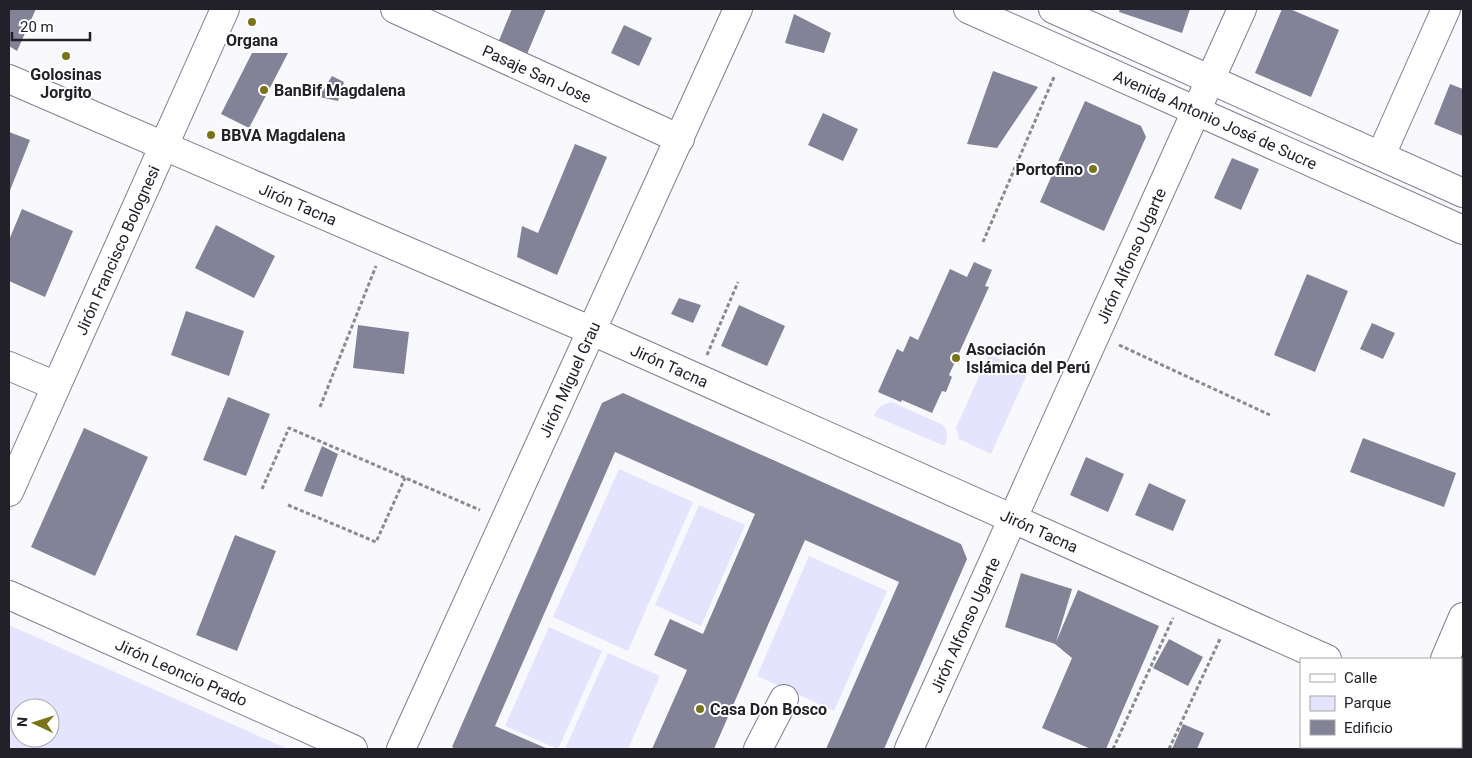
<svg xmlns="http://www.w3.org/2000/svg" width="1472" height="758" font-family="Roboto,sans-serif">
<style>
.green{fill:#e4e4fe;fill-rule:evenodd}
.building{fill:#838398}
.lines{fill:none;stroke-linecap:round;stroke-linejoin:round}
.minor-casing{stroke:#7e7e93;stroke-width:30}
.major-casing{stroke:#7e7e93;stroke-width:30}
.path{stroke:#8b8a91;stroke-width:3;stroke-dasharray:4 2.5;stroke-linecap:butt}
.minor{stroke:#fff;stroke-width:28}
.major{stroke:#fff;stroke-width:28}
.poi-dot{fill:#7a7418;stroke:#fff;stroke-width:2}
.labels{text-anchor:middle;stroke-width:4;stroke-linejoin:round;paint-order:stroke}
.poi-label{font-size:16px;font-weight:bold;fill:#22212a;stroke:#fff;text-anchor:start}
.street-label{font-size:16px;fill:#22212a;stroke:#fff}
</style>
<rect width="100%" height="100%" fill="#f8f8fd"/>
<path class="green" d="M 989,354 L 1028,372 L 991,454 L 959,439 L 956,428 Z
M 892,402 L 943,425 C 949,432 947,438 945,446 L 874,416 C 878,406 882,404 892,402 Z
M 619,469 L 693,502 L 628,651 L 553,617 Z
M 699,505 L 745,525 L 701,626 L 655,605 Z
M 809,556 L 887,591 L 834,711 L 757,676 Z
M 9,625 L 288,749 L 9,749 ZM 20,708 L 50,708 L 50,738 L 20,738 Z
M 549,627 L 602,651 L 558,749 L 505,726 Z
M 608,653 L 660,676 L 628,749 L 565,749 Z"/>
<path class="building" d="M 9,9 L 36,9 L 17,51 L 9,46 Z
M 512,9 L 546,9 L 527,54 L 498,43 Z
M 1120,9 L 1190,9 L 1182,33 L 1119,12 Z
M 1282,9 L 1290,9 L 1339,30 L 1311,97 L 1255,73 Z
M 794,14 L 831,33 L 824,53 L 785,43 Z
M 624,25 L 652,38 L 639,66 L 611,53 Z
M 252,53 L 288,53 L 249,128 L 221,114 Z
M 993,71 L 1038,87 L 997,148 L 967,144 Z
M 332,76 L 344,82 L 338,101 L 319,97 Z
M 1450,84 L 1463,89 L 1463,136 L 1434,124 Z
M 1085,101 L 1141,126 L 1146,137 L 1104,231 L 1040,202 Z
M 823,113 L 858,129 L 843,161 L 808,145 Z
M 9,132 L 30,140 L 9,193 Z
M 575,144 L 607,157 L 557,275 L 517,257 L 522,226 L 538,233 Z
M 1232,158 L 1259,169 L 1241,210 L 1214,198 Z
M 22,209 L 73,231 L 45,297 L 9,281 L 9,240 Z
M 216,225 L 275,256 L 254,298 L 195,268 Z
M 974,262 L 992,270 L 985,286 L 989,287 L 949,375 L 952,377 L 946,392 L 942,391 L 932,413 L 902,400 L 901,402 L 878,392 L 897,349 L 903,352 L 910,336 L 918,340 L 950,269 L 967,277 Z
M 1307,274 L 1348,291 L 1315,372 L 1274,355 Z
M 679,298 L 701,305 L 693,323 L 671,314 Z
M 739,305 L 785,326 L 767,366 L 721,346 Z
M 186,311 L 244,331 L 229,376 L 171,355 Z
M 1372,323 L 1395,333 L 1383,359 L 1360,349 Z
M 358,325 L 409,332 L 404,374 L 353,368 Z
M 623,393 L 961,544 L 967,559 L 884,749 L 826,749 L 899,582 L 805,540 L 714,749 L 652,749 L 687,670 L 654,655 L 670,619 L 703,634 L 755,514 L 615,452 L 495,726 L 548,749 L 456,749 L 452,747 L 602,403 Z
M 228,397 L 270,414 L 246,476 L 203,460 Z
M 84,428 L 148,457 L 95,576 L 31,547 Z
M 1363,438 L 1456,473 L 1444,507 L 1350,472 Z
M 322,446 L 338,454 L 322,497 L 304,491 Z
M 1086,457 L 1124,474 L 1108,512 L 1070,495 Z
M 1149,483 L 1186,500 L 1173,531 L 1135,515 Z
M 235,535 L 276,551 L 237,651 L 196,635 Z
M 1021,573 L 1072,589 L 1056,642 L 1078,590 L 1159,626 L 1106,749 L 1091,749 L 1042,728 L 1072,658 L 1055,644 L 1005,627 Z
M 1169,639 L 1203,657 L 1188,686 L 1153,668 Z
M 1183,724 L 1204,733 L 1197,749 L 1172,749 Z
M 1324,747 L 1361,747 L 1360,749 L 1322,749 Z"/>
<g class="lines">
<g class="minor-casing">
<g id="minor">
<path id="s1" d="M 395,9 L 680,139"/>
<path id="s2" d="M 9,79 L 592,331 L 1327,659"/>
<path d="M 1381,155 L 1446,9"/>
<path d="M 9,366 L 56,386"/>
<path id="s3" d="M 9,492 L 225,9"/>
<path id="s4" d="M 9,595 L 353,749"/>
<path d="M 1461,720 L 1463,721"/>
<path id="s5" d="M 401,749 L 738,9"/>
<path d="M 758,749 L 784,699"/>
<path id="s6" d="M 909,749 L 1242,9"/>
</g>
</g>
<g class="major-casing">
<g id="major">
<path id="s7" d="M 968,9 L 1463,230"/>
<path d="M 1053,9 L 1463,193"/>
<path d="M 1445,659 L 1463,617"/>
<path d="M 1404,749 L 1405,747"/>
</g>
</g>
<path class="path" d="M 983,242 L 1054,77
M 1119,345 L 1270,415
M 707,355 L 738,282
M 320,407 L 376,266
M 262,489 L 289,428 L 480,510
M 288,505 L 376,542 L 405,478
M 1113,749 L 1173,618
M 1169,749 L 1220,639"/>
<use href="#minor" class="minor"/>
<use href="#major" class="major"/>
</g>
<g class="poi-dot">
<circle cx="252" cy="22" r="5"/>
<circle cx="66" cy="56" r="5"/>
<circle cx="264" cy="90" r="5"/>
<circle cx="211" cy="135" r="5"/>
<circle cx="1093" cy="169" r="5"/>
<circle cx="956" cy="358" r="5"/>
<circle cx="700" cy="709" r="5"/>
</g>
<g class="labels">
<g class="poi-label">
<text x="252" y="46" text-anchor="middle">Organa</text>
<text x="66" y="80" text-anchor="middle">Golosinas<tspan x="66" dy="18">Jorgito</tspan></text>
<text x="274" y="96">BanBif Magdalena</text>
<text x="221" y="141">BBVA Magdalena</text>
<text x="1083" y="175" text-anchor="end">Portofino</text>
<text x="966" y="355">Asociación<tspan x="966" dy="18">Islámica del Perú</tspan></text>
<text x="710" y="715">Casa Don Bosco</text>
</g>
<g class="street-label">
<text dy="6" stroke="none"><textPath href="#s1" startOffset="156">Pasaje San Jose</textPath></text>
<text dy="6" stroke="none"><textPath href="#s7" startOffset="271">Avenida Antonio José de Sucre</textPath></text>
<text dy="6" stroke="none"><textPath href="#s2" startOffset="315">Jirón Tacna</textPath></text>
<text dy="6" stroke="none"><textPath href="#s3" startOffset="265">Jirón Francisco Bolognesi</textPath></text>
<text dy="6" stroke="none"><textPath href="#s6" startOffset="541">Jirón Alfonso Ugarte</textPath></text>
<text dy="6" stroke="none"><textPath href="#s2" startOffset="720">Jirón Tacna</textPath></text>
<text dy="6" stroke="none"><textPath href="#s5" startOffset="406">Jirón Miguel Grau</textPath></text>
<text dy="6" stroke="none"><textPath href="#s2" startOffset="1125">Jirón Tacna</textPath></text>
<text dy="6" stroke="none"><textPath href="#s6" startOffset="136">Jirón Alfonso Ugarte</textPath></text>
<text dy="6" stroke="none"><textPath href="#s4" startOffset="189">Jirón Leoncio Prado</textPath></text>
</g>
</g>
<rect width="1472" height="758" fill="none" stroke="#22212a" stroke-width="20"/>
<rect x="1300" y="658" width="162" height="90" fill="#ffffff" stroke="#a7a6aa"/>
<rect x="1310" y="674" width="25" height="8" fill="#ffffff" stroke="#a7a6aa"/>
<text x="1344" y="683" font-size="15" fill="#22212a">Calle</text>
<rect x="1310" y="696" width="25" height="15" fill="#e4e4fe" stroke="#a7a6aa"/>
<text x="1344" y="708" font-size="15" fill="#22212a">Parque</text>
<rect x="1310" y="720" width="25" height="15" fill="#838398" stroke="#a7a6aa"/>
<text x="1344" y="733" font-size="15" fill="#22212a">Edificio</text>
<g transform="translate(35 723) rotate(274)"><circle r="24" fill="#ffffff" stroke="#a7a6aa"/>
<path d="M0-4L9 19L0 12L-9 19Z" fill="#7a7418"/>
<text y="-8" font-size="14" font-weight="bold" text-anchor="middle" fill="#22212a">N</text>
</g>
<path d="M12 32v8h78v-8" fill="none" stroke="#22212a" stroke-width="2.5"/>
<text x="20" y="32" font-size="15" fill="#22212a" stroke="#ffffff" stroke-width="4" paint-order="stroke">20 m</text>
</svg>
